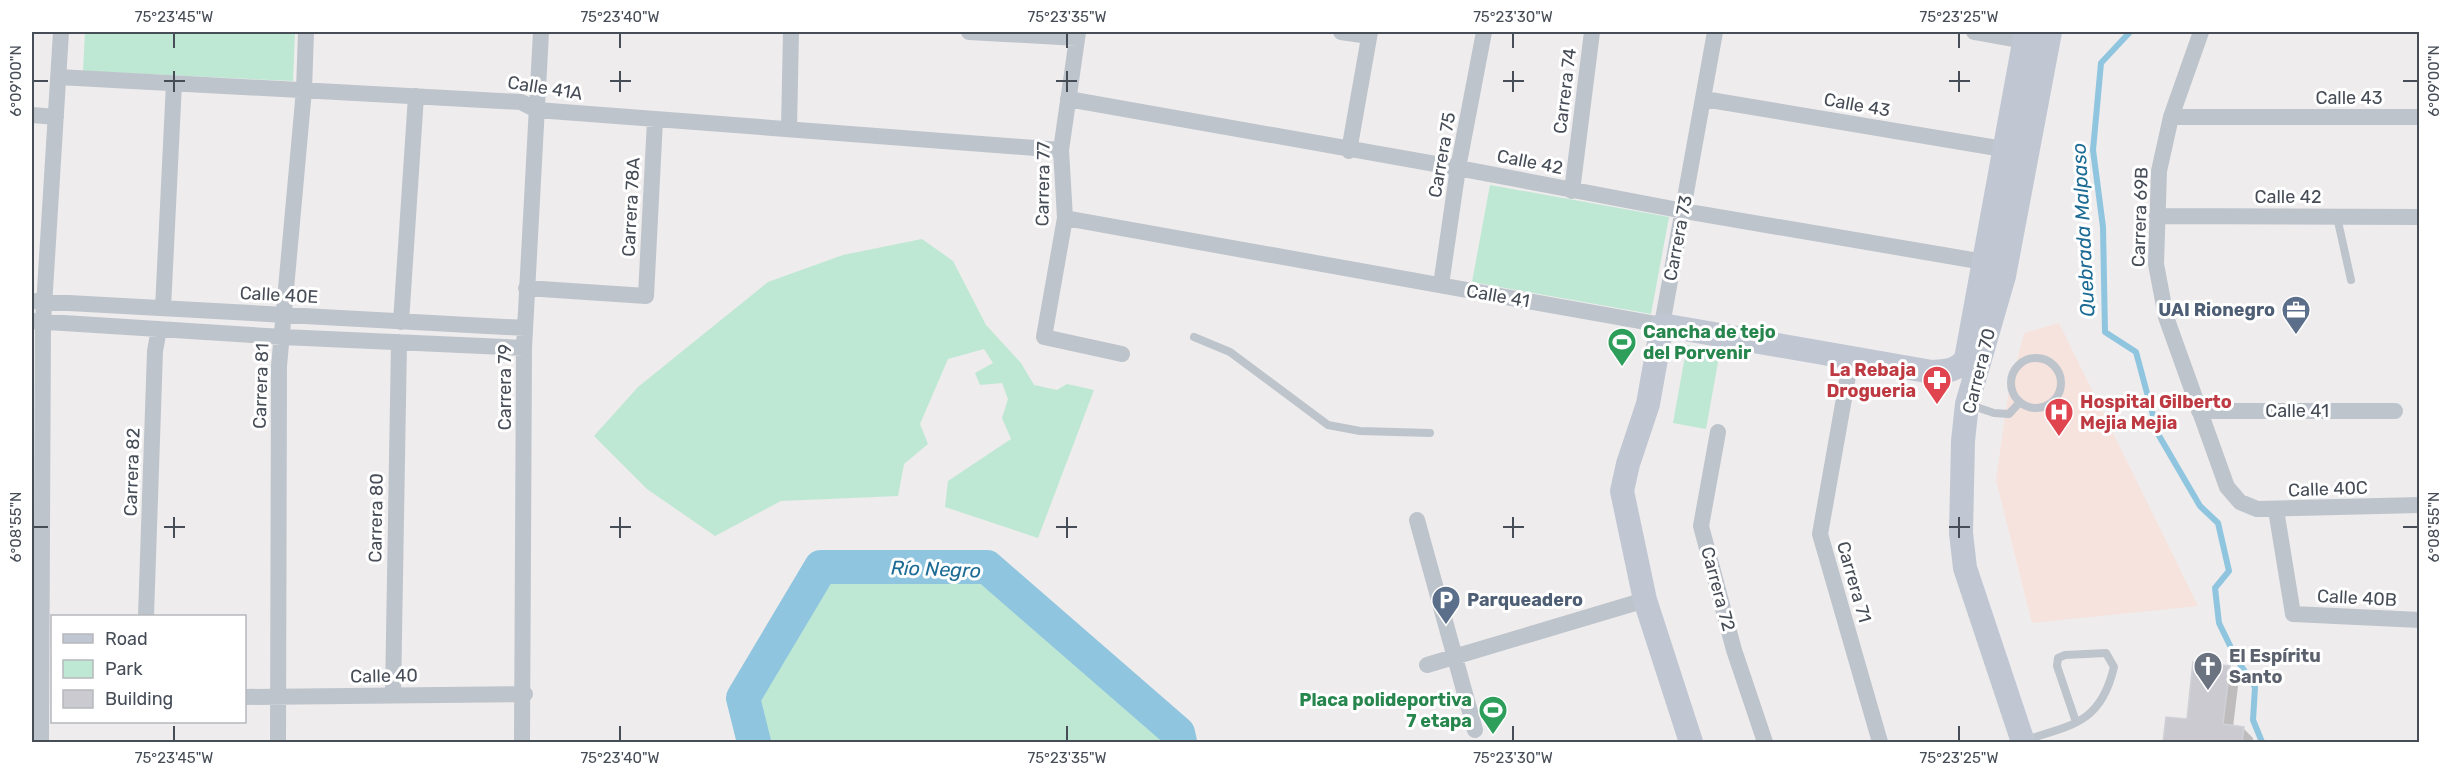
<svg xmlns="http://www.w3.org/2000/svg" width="2451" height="774" font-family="Rubik,sans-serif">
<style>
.medical{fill:#f7e3dd}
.green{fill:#bee8d4}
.shadow{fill:#0003}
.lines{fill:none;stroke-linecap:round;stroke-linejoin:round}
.stream{stroke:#90c5e0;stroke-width:6}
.river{stroke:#90c5e0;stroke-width:34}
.building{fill:#cacad0;stroke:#d0d1d7;stroke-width:1.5}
.lane{stroke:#bec4cc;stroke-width:8}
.street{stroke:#bec4cc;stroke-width:16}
.secondary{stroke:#c0c7d3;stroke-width:24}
.ticks{fill:none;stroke:#464d57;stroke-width:2}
.labels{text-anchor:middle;stroke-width:6;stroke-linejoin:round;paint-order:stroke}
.street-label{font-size:18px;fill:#464d57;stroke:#fff}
.service-label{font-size:18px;font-weight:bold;fill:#4e5e75;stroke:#fff;text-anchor:end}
.leisure-label{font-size:18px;font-weight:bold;fill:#27864d;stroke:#fff;text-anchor:start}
.health-label{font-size:18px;font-weight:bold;fill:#be3a42;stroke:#fff;text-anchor:end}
.worship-label{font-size:18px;font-weight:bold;fill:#5b616d;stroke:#fff;text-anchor:start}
.water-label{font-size:20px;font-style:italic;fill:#1c6b94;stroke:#fff}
.neatline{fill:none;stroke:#464d57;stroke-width:2}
.ticks-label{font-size:15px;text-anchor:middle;fill:#464d57}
</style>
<rect width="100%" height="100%" fill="#eeecec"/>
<path class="medical" d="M 2059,323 L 2198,606 L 2032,623 L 1996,480 L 2008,396 L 2024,333 Z"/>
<path class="green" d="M 85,32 L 295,32 L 293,81 L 83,71 Z
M 1490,185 L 1669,217 L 1651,314 L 1472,282 Z
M 922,239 L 953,261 L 986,325 L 1021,363 L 1034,385 L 1057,390 L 1067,384 L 1094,390 L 1038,538 L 945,507 L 948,481 L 1011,439 L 1002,418 L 1008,399 L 1002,383 L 980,385 L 975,373 L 993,363 L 984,349 L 948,359 L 920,424 L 928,444 L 904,464 L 898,496 L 781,501 L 715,536 L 647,489 L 594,436 L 638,387 L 768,282 L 843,255 Z
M 1687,345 L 1720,351 L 1706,429 L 1673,423 Z
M 821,567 L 987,567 L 1178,733 L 1180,742 L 754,742 L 743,698 Z"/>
<path class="shadow" d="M 2229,668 L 2239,678 L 2233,727 L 2243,728 L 2253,738 L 2253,742 L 2165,742 L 2167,719 L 2188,721 Z"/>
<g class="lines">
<path class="stream" d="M 2130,32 L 2101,63 L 2093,150 L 2103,227 L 2105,332 L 2136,352 L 2158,434 L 2200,506 L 2218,523 L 2229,571 L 2215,588 L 2219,623 L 2236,658 L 2255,687 L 2253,720 L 2262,742"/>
<path class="river" d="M 754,742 L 743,698 L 821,567 L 987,567 L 1178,733 L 1180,742"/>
</g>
<path class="building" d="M 2193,662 L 2230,666 L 2223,724 L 2244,727 L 2242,742 L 2163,742 L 2166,717 L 2187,719 Z"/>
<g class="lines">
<path class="lane" d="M 2337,217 L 2351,280
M 1194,337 L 1230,352 L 1328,425 L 1360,431 L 1430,433
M2011 383a25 25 0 1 1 50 0a25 25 0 1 1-50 0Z
M 1970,405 L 1994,413 L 2009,414 L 2020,402
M 2025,740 C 2074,725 2101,722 2114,667 L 2106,653 L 2065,655 L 2058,658 L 2057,666 L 2076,722"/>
<path class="street" d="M 969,32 L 1077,38
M 1078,32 L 1061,150 L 1065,218 L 1044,337 L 1122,354
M 1341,32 L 1369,36
M 1974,32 L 2024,41
M 2201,32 L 2171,117 L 2159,171 L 2156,264 L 2166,317 L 2227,487 L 2240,502 L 2257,509 L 2420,505
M 58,77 L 521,102 L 537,110 L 1061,150
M 1068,99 L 1458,168 L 1684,211 L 1984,262
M 1704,99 L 2003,149
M 32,115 L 56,117
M 2171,117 L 2420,117
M 789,128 L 791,32
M 1349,151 L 1370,32
M 1572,191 L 1592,32
M 2157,216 L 2420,217
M 1065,218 L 1662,325 L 1715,32
M 1441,285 L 1458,168 L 1484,32
M 526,288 L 646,296 L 655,120
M 32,301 L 525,328
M 163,308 L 174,83
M 32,321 L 283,337 L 524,348
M 401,322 L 416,96
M 1851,359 L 1820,534 L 1880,742
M 2199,411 L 2395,411
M 1718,432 L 1701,526 L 1734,650 L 1765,742
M 2276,510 L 2293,614 L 2420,620
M 1417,520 L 1475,730
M 146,616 L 155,351 L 159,329
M 1427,665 L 1645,600
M 393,695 L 399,342
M 244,697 L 525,694
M 41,742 L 43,322 L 61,32
M 278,742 L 279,366 L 304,90 L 306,32
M 522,742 L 524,348 L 541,32"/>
<path class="secondary" d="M 1691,742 L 1645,600 L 1622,491 L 1628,464 L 1648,404 L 1662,325 L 1932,372 C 1946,371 1957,371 1966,359 L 2026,32
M 2023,742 L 1965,568 L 1961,533 L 1963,441 L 1967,404 L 2004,276 L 2050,32"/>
</g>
<path class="ticks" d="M 174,33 L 174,48M 620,33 L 620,48M 1067,33 L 1067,48M 1513,33 L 1513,48M 1959,33 L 1959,48M 174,71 L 174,92M 620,71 L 620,92M 1067,71 L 1067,92M 1513,71 L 1513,92M 1959,71 L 1959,92M 33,81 L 48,81M 164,81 L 185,81M 610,81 L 631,81M 1056,81 L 1077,81M 1503,81 L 1524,81M 1949,81 L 1970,81M 2403,81 L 2418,81M 174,517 L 174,538M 620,517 L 620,538M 1067,517 L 1067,538M 1513,517 L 1513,538M 1959,517 L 1959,538M 33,527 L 48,527M 164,527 L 185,527M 610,527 L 631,527M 1056,527 L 1077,527M 1503,527 L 1524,527M 1949,527 L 1970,527M 2403,527 L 2418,527M 174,726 L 174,741M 620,726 L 620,741M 1067,726 L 1067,741M 1513,726 L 1513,741M 1959,726 L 1959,741"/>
<defs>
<g id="office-pin" transform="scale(1.5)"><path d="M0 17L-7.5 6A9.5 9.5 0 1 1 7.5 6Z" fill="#5c6f8a" stroke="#fff"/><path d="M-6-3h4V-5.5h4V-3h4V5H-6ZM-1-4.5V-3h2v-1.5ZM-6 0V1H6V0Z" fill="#fff"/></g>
<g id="stadium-pin" transform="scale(1.5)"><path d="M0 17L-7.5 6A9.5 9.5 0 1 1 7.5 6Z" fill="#2e9e5b" stroke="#fff"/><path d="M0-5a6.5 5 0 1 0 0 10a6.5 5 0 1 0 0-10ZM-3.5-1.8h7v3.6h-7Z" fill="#fff"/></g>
<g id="pharmacy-pin" transform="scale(1.5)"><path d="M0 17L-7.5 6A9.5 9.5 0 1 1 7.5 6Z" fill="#e0444e" stroke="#fff"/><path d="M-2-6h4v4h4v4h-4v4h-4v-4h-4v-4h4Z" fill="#fff"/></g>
<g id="hospital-pin" transform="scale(1.5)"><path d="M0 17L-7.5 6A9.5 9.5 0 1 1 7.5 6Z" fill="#e0444e" stroke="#fff"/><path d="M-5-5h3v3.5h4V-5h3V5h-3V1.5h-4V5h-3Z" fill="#fff"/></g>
<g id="parking-pin" transform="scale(1.5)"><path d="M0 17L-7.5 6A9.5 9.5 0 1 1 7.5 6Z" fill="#5c6f8a" stroke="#fff"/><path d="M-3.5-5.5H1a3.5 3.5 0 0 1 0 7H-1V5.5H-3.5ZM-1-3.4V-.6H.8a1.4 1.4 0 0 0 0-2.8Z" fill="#fff"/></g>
<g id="church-pin" transform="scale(1.5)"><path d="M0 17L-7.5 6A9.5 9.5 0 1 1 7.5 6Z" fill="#6b7280" stroke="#fff"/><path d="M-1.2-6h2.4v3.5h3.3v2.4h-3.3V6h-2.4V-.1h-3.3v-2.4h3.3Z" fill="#fff"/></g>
</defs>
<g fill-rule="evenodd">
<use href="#office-pin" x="2296" y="310"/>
<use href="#stadium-pin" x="1622" y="342"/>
<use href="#pharmacy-pin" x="1937" y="380"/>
<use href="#hospital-pin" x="2059" y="412"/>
<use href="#parking-pin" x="1446" y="600"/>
<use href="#church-pin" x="2208" y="666"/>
<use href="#stadium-pin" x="1493" y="710"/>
</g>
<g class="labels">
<g class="street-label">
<text transform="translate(545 88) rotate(9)" y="6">Calle 41A</text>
<text transform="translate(1565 91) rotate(-83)" y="6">Carrera 74</text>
<text x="2349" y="104">Calle 43</text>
<text transform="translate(1857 105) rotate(10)" y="6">Calle 43</text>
<text transform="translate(1442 155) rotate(-80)" y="6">Carrera 75</text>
<text transform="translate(1530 162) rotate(11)" y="6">Calle 42</text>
<text transform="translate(1043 184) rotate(-89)" y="6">Carrera 77</text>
<text x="2288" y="203">Calle 42</text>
<text transform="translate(631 207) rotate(-87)" y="6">Carrera 78A</text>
<text transform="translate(2140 217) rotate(-88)" y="6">Carrera 69B</text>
<text transform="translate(1678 238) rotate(-79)" y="6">Carrera 73</text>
<text transform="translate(279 295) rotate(3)" y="6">Calle 40E</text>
<text transform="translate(1498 296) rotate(10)" y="6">Calle 41</text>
<text transform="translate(1979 371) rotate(-76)" y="6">Carrera 70</text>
<text transform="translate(261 386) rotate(-88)" y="6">Carrera 81</text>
<text transform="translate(505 387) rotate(-90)" y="6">Carrera 79</text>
<text x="2297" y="417">Calle 41</text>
<text transform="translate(132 472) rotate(-88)" y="6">Carrera 82</text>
<text transform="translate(2328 489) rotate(-2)" y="6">Calle 40C</text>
<text transform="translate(376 518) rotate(-89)" y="6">Carrera 80</text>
<text transform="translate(1854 582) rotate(74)" y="6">Carrera 71</text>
<text transform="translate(1718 589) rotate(75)" y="6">Carrera 72</text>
<text transform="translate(2357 598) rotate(3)" y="6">Calle 40B</text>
<text transform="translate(384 676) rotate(-1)" y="6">Calle 40</text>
</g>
<g class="service-label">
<text x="2275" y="316">UAI Rionegro</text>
<text x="1467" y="606" text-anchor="start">Parqueadero</text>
</g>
<g class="leisure-label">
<text x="1643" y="338">Cancha de tejo<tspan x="1643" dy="21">del Porvenir</tspan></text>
<text x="1472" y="706" text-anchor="end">Placa polideportiva<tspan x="1472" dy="21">7 etapa</tspan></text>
</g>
<g class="health-label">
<text x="1916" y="376">La Rebaja<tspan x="1916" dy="21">Drogueria</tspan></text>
<text x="2080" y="408" text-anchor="start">Hospital Gilberto<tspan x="2080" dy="21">Mejia Mejia</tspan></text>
</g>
<g class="worship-label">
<text x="2229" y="662">El Espíritu<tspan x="2229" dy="21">Santo</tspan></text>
</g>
<g class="water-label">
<text transform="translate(2083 230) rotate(-93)" y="7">Quebrada Malpaso</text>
<text transform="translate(936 569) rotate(2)" y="7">Río Negro</text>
</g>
</g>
<rect width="2451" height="774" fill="none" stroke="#ffffff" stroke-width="66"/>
<rect x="51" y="615" width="195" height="108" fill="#ffffff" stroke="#b5b8bc" stroke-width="1.5"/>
<rect x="63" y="634" width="30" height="9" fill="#c0c7d3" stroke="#b5b8bc" stroke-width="1.5"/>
<text x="105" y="645" font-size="18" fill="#464d57">Road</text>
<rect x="63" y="660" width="30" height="18" fill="#bee8d4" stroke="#b5b8bc" stroke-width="1.5"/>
<text x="105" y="675" font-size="18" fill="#464d57">Park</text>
<rect x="63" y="690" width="30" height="18" fill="#cacad0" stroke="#b5b8bc" stroke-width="1.5"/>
<text x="105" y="705" font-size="18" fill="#464d57">Building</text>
<rect x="33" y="33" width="2385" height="708" class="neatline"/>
<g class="ticks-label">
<text x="174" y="22">75°23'45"W</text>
<text x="620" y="22">75°23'40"W</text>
<text x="1067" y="22">75°23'35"W</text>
<text x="1513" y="22">75°23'30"W</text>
<text x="1959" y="22">75°23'25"W</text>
<text transform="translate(16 81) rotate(-90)" y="5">6°09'00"N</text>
<text transform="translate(2434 81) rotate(-90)" y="5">6°09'00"N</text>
<text transform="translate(16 527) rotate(-90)" y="5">6°08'55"N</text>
<text transform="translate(2434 527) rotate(-90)" y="5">6°08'55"N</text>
<text x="174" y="763">75°23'45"W</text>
<text x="620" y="763">75°23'40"W</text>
<text x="1067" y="763">75°23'35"W</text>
<text x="1513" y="763">75°23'30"W</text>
<text x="1959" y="763">75°23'25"W</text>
</g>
</svg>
